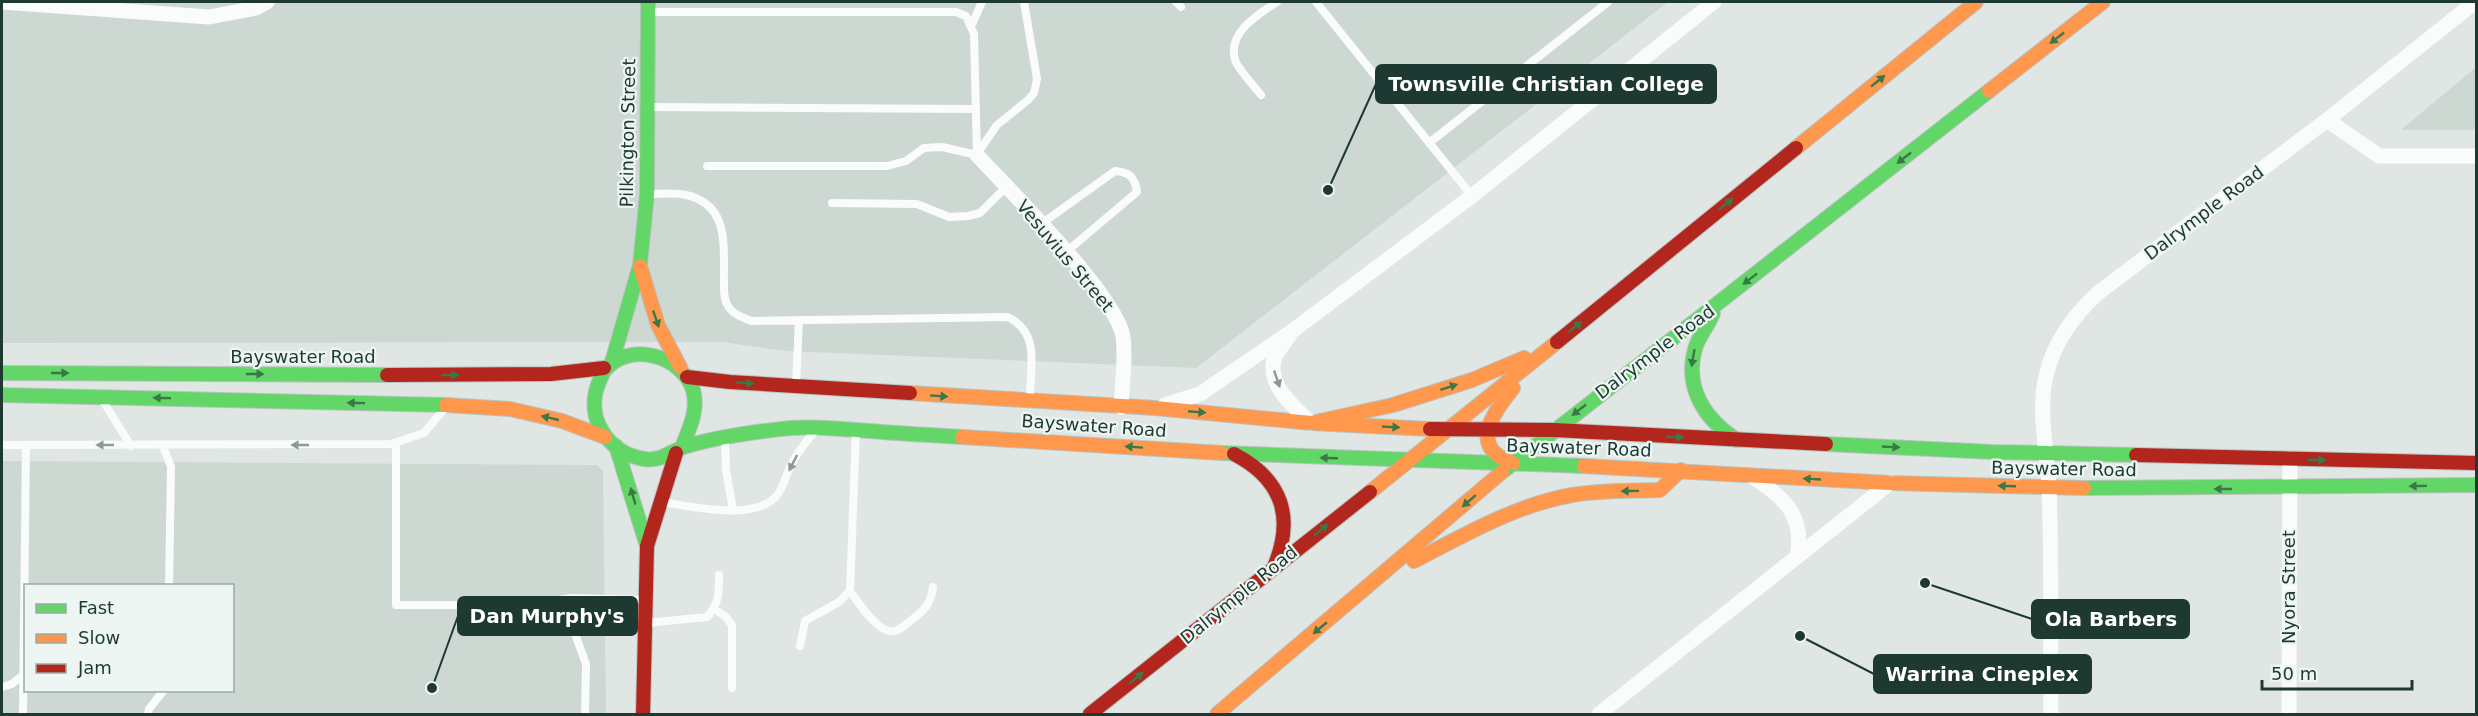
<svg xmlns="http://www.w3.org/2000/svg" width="2478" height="716" font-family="'DejaVu Sans',sans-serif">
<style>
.built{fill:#cdd8d3;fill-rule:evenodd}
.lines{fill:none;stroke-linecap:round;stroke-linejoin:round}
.fast-casing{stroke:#b9c3bf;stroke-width:16}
.slow-casing{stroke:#b9c3bf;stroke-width:16}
.jam-casing{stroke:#b9c3bf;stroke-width:16}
.lane{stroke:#fafbfb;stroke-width:8}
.street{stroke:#fafbfb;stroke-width:15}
.fast{stroke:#63d668;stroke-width:14}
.slow{stroke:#ff974d;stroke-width:14}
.jam{stroke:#b3261e;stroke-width:14}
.oneway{fill:#3a7848}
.oneway2{fill:#8c9a96}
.labels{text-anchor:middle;stroke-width:4.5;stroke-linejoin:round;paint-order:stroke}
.street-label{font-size:18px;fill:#1e3932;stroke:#edf6f2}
.leader{fill:none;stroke:#1e3932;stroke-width:2}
.callout-dot{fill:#1e3932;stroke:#edf6f2;stroke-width:2}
.callout{fill:#1e3932;stroke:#1e3932;stroke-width:2}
.callout-label{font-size:20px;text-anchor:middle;font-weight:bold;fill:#fff}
</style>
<rect width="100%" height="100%" fill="#e0e6e3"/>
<path class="built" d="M 2,2 L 1668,2 L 1196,368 L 786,351 L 722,342 L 2,343 Z
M 2476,67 L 2476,130 L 2401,130 Z
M 2,461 L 597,465 L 603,471 L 606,714 L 2,714 ZM 26,586 L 232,586 L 232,690 L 26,690 Z"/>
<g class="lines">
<g class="fast-casing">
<path id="fast" d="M 1713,313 C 1709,325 1700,334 1696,346 C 1683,386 1704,419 1737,440
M 612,362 L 640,265 L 647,194 L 648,2
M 2,373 L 387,375
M 2,395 L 446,405
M 1826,444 L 1993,452 L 2136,455
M 616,446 L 647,546
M 682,447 C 689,429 699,410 693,390 C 682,355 629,341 605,370 C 602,373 601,379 599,382 C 584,418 608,453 644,459 C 661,462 672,450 687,446 C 720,436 756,432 790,428 C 812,426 835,429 857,430 C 892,433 927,435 962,437
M 1222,453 L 1584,466
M 1502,472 L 1989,91
M 2084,488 L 2476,485"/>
</g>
<g class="slow-casing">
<path id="slow" d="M 1989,91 L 2103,2
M 1796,148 L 1976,2
M 640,266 L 658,325 L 680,367
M 1513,388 C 1492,415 1468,447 1513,463
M 910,393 L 1155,408 L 1311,423 L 1430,429
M 446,405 L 510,409 L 562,421 L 605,437
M 1311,423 L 1393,405 L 1472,380 L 1524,358
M 962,437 L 1222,453
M 1584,466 L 1890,483 L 2084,488
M 1370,492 L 1557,342
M 1414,561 C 1464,535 1516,505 1572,495 C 1601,490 1631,491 1660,490 L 1681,470
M 1217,714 L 1502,472"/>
</g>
<g class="jam-casing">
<path id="jam" d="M 1557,342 L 1796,148
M 387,375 L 551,374 L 604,368
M 687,377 L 730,382 L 910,393
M 1430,429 L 1554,430 L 1826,444
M 1234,454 C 1282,479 1295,517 1274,567
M 2136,455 L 2476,463
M 643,714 L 647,546 L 676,453
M 1090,714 L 1370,492"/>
</g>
<path class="lane" d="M 1176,2 L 1181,7
M 1316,2 L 1472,196
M 650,12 L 956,12 L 966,16 L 974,34 L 977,155
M 972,24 L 982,2
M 1261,95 C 1254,86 1238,69 1235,60 C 1227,32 1259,14 1277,2
M 648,107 L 976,109
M 1429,143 L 1608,2
M 977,154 L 997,125 L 1028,100 L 1034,93 L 1037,79 L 1024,2
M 707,166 L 887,166 L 906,161 L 924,148 L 942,147 L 977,155
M 648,194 C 660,194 675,192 686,195 C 731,205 723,248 724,284 C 724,293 724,303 731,310 C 736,316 745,318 751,321 L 1008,317 C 1041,334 1030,366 1030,398
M 832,203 L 917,204 L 949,217 L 968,216 L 980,213 L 1006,187
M 1041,224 L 1115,171 C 1129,172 1135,177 1137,192 L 1066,252
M 796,385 L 799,320
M 103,401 L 131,446
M 725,439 L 726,470 L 733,510
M 396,443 L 396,605 L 523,605 L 572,598 L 644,600
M 2,445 L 391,444 L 424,433 L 445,408
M 163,446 L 171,467 L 169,586
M 662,502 C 692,506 757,523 778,494 C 784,485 786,475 791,465 C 797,452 807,441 815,431
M 850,591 C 858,602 879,635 894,631 C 901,630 908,622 914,618 C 926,609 931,602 933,587
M 572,598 L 574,631 L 586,664 L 585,714
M 714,609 L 725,616 L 732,625 L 732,688
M 647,623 L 707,617 C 719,604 719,593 719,575
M 800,646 L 805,621 L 839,602 L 850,591 L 856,430
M 2,687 L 12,684 L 23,675
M 23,714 L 26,445
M 148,714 L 149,709 L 164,690"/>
<path class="street" d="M 2,2 L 209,17 L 256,8 L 267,2
M 2327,120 L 2379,156 L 2476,156
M 977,155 C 1009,190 1117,296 1123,337 C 1126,359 1122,384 1121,407
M 1289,336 C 1283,345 1274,354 1273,365 C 1271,389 1296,409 1311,423
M 1165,405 L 1200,394 L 1295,329 L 1472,196 L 1714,2
M 1753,477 C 1785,498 1805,516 1797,557
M 1599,714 L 1890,483
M 2051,714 C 2050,639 2052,562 2049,486 C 2047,450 2037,408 2047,372 C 2055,341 2074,315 2098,293 L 2327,120 L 2475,2
M 2289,714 L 2290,459"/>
<use href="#fast" class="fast"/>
<use href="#slow" class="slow"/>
<use href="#jam" class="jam"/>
</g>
<defs><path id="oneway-solid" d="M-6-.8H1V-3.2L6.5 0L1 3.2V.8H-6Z" transform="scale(1.5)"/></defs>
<g class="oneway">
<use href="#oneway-solid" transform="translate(2057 38) rotate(142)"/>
<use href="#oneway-solid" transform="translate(1878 81) rotate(-39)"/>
<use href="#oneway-solid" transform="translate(1904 158) rotate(142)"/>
<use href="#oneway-solid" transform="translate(1726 204) rotate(-39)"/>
<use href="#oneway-solid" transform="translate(1750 279) rotate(142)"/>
<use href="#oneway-solid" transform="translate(656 319) rotate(71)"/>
<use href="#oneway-solid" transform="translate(1575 327) rotate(-39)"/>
<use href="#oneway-solid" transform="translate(1693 358) rotate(100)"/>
<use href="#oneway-solid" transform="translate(60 373)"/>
<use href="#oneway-solid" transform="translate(255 374)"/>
<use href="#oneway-solid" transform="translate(450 375)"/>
<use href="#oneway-solid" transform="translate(745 383) rotate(3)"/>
<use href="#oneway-solid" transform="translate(1449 387) rotate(-18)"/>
<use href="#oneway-solid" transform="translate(939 396) rotate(4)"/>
<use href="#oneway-solid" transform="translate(162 398) rotate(-179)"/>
<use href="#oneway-solid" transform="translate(356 403) rotate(-179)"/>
<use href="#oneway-solid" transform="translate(1579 410) rotate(142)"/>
<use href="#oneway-solid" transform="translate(1197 412) rotate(5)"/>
<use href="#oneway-solid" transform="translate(550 418) rotate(-167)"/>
<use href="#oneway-solid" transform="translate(1391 427) rotate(3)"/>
<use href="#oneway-solid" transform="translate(1675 437) rotate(3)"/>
<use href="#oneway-solid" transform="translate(1134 447) rotate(-176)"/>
<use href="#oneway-solid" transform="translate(1891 447) rotate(3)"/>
<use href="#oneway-solid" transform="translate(1329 458) rotate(-178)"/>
<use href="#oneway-solid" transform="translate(2317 460) rotate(2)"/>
<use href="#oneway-solid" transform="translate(1812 479) rotate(-177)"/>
<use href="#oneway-solid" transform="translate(2007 486) rotate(-178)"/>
<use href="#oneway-solid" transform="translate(2418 486) rotate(179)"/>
<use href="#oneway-solid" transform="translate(2223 489) rotate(180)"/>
<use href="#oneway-solid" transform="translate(1630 491) rotate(179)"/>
<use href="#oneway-solid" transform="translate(633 496) rotate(-106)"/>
<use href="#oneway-solid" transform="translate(1469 501) rotate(139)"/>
<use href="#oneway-solid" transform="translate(1321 530) rotate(-39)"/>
<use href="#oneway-solid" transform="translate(1320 628) rotate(140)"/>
<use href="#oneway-solid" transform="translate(1136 678) rotate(-39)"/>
</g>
<g class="oneway2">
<use href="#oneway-solid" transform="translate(1277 379) rotate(71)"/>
<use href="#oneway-solid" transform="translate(105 445) rotate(-180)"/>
<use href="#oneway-solid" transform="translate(300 445) rotate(180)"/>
<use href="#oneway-solid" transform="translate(793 463) rotate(117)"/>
</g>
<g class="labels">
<g class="street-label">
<text transform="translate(628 133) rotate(-89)" y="6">Pilkington Street</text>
<text transform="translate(2204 213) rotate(-37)" y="6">Dalrymple Road</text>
<text transform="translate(1065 256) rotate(50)" y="6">Vesuvius Street</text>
<text transform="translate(1655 352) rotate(-37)" y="6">Dalrymple Road</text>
<text x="303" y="363">Bayswater Road</text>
<text transform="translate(1094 426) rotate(4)" y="6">Bayswater Road</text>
<text transform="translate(1579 448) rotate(2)" y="6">Bayswater Road</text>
<text transform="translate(2064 469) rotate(1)" y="6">Bayswater Road</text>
<text transform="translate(2289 587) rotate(-90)" y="6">Nyora Street</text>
<text transform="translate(1239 595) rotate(-39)" y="6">Dalrymple Road</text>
</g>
</g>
<path class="leader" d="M1328 190L1376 84M432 688L458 616M1925 583L2032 619M1800 636L1874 674"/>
<g class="callout-dot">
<circle cx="1328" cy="190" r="6"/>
<circle cx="432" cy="688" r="6"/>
<circle cx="1925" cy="583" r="6"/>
<circle cx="1800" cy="636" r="6"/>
</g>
<g class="callout">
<rect x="1376" y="65" width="340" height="38" rx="6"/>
<rect x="458" y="597" width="179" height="38" rx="6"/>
<rect x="2032" y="600" width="157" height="38" rx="6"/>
<rect x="1874" y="655" width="217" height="38" rx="6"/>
</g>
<g class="callout-label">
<text x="1546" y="91">Townsville Christian College</text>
<text x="547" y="623">Dan Murphy's</text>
<text x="2111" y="626">Ola Barbers</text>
<text x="1982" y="681">Warrina Cineplex</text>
</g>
<rect width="2478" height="716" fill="none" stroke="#1e3932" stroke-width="6"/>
<rect x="24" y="584" width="210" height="108" fill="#edf6f2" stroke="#9aaaa5" stroke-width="1.5"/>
<rect x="36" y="604" width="30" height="9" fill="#63d668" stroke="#9aaaa5" stroke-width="1.5"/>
<text x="78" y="614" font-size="18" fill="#1e3932">Fast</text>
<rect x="36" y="634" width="30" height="9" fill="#ff974d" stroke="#9aaaa5" stroke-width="1.5"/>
<text x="78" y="644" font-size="18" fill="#1e3932">Slow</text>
<rect x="36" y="664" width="30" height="9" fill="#b3261e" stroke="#9aaaa5" stroke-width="1.5"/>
<text x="78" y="674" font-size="18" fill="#1e3932">Jam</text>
<path d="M2262 680v9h150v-9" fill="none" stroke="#1e3932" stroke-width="3"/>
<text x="2271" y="680" font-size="18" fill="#1e3932" stroke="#edf6f2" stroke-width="4.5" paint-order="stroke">50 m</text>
</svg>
